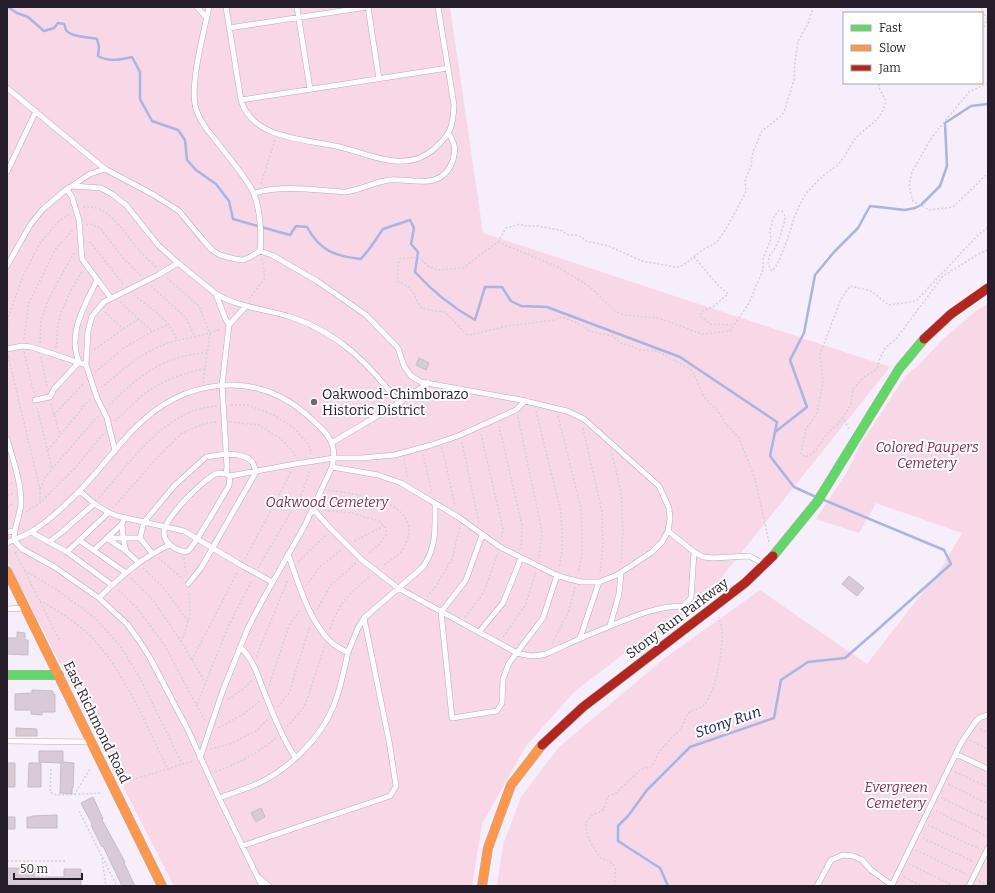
<svg xmlns="http://www.w3.org/2000/svg" width="995" height="893" font-family="Bitter,serif">
<style>
.green{fill:#f8d7e6}
.lines{fill:none;stroke-linecap:round;stroke-linejoin:round}
.stream{stroke:#a8b4e3;stroke-width:2.5}
.building{fill:#d9cad8;stroke:#c5bcc5}
.lane-casing{stroke:#b3adb7;stroke-width:6}
.fast-casing{stroke:#b3adb7;stroke-width:10}
.slow-casing{stroke:#b3adb7;stroke-width:10}
.jam-casing{stroke:#b3adb7;stroke-width:10}
.path{stroke:#d4d1d6;stroke-width:1.5;stroke-dasharray:2 2;stroke-linecap:butt}
.lane{stroke:#fefcfe;stroke-width:5}
.fast{stroke:#63d668;stroke-width:9}
.slow{stroke:#ff974d;stroke-width:9}
.jam{stroke:#b3261e;stroke-width:9}
.poi-dot{fill:#6e6772;stroke:#fff;stroke-width:1.5}
.labels{text-anchor:middle;stroke-width:4;stroke-linejoin:round;paint-order:stroke}
.poi-label{font-size:14px;fill:#251e28;stroke:#fff;text-anchor:start}
.park-label{font-size:14px;font-style:italic;fill:#862f52;stroke:#fff}
.street-label{font-size:14px;fill:#251e28;stroke:#fff}
.water-label{font-size:15px;font-style:italic;fill:#17246b;stroke:#fff}
</style>
<rect width="100%" height="100%" fill="#f6eefa"/>
<path class="green" d="M 7,7 L 450,7 L 483,233 L 890,367 L 721,578 L 695,613 L 630,649 L 574,692 L 526,746 L 482,824 L 472,886 L 174,886 L 7,560 Z
M 988,304 L 988,886 L 497,886 L 503,845 L 521,797 L 559,747 L 665,658 L 760,590 L 867,664 L 940,570 L 962,533 L 876,503 L 859,533 L 816,519 L 847,472 L 860,445 L 906,375 L 918,366 L 941,341 L 977,310 Z"/>
<g class="lines">
<path class="stream" d="M 8,7 L 17,13 L 28,17 L 44,31 L 54,28 L 58,23 L 64,24 C 65,26 65,28 66,30 C 70,37 89,37 97,39 L 99,47 L 98,56 C 109,62 120,60 132,57 L 140,72 L 140,99 L 152,121 L 178,130 L 185,140 L 187,160 L 196,170 L 216,184 L 229,201 L 233,219 L 290,235 L 296,226 L 307,227 C 320,251 335,256 361,259 L 370,248 L 383,229 L 410,220 L 414,228 L 411,244 L 418,252 L 415,272 C 433,292 452,307 475,320 L 485,287 L 502,287 L 511,301 L 521,306 L 547,307 L 680,357 L 777,422 L 775,432
M 816,497 L 794,487 L 770,456 L 775,432 L 807,407 L 790,360 L 804,333 L 815,275 L 834,252 L 858,228 L 870,206 L 905,210 L 915,208 L 921,205 L 940,186 L 947,166 L 945,123 L 971,106 L 988,104
M 668,886 L 660,868 L 618,841 L 618,826 L 628,816 L 647,790 L 690,747 L 774,718 L 781,680 L 808,662 L 845,658 L 876,631 L 951,564 L 944,550 L 824,500"/>
</g>
<path class="building" d="M 419,358 L 429,363 L 426,370 L 416,365 Z
M 849,576 L 864,588 L 857,596 L 842,584 Z
M 17,632 L 25,633 L 25,640 L 28,640 L 28,655 L 7,654 L 7,638 L 17,638 Z
M 32,690 L 53,691 L 53,694 L 55,694 L 55,712 L 42,712 L 42,715 L 31,714 L 31,710 L 15,710 L 15,694 L 32,693 Z
M 16,728 L 37,729 L 37,736 L 16,736 Z
M 39,751 L 63,751 L 63,762 L 74,763 L 73,788 L 72,788 L 72,794 L 60,793 L 61,763 L 39,762 Z
M 7,763 L 15,763 L 15,787 L 7,787 Z
M 29,763 L 41,763 L 41,787 L 28,787 Z
M 93,797 L 103,819 L 102,820 L 125,862 L 124,863 L 135,886 L 122,886 L 103,846 L 102,847 L 91,825 L 92,824 L 81,803 Z
M 261,808 L 265,817 L 256,822 L 251,813 Z
M 57,815 L 57,828 L 27,828 L 27,817 L 32,817 L 32,816 Z
M 7,817 L 15,817 L 15,829 L 7,829 Z
M 7,868 L 48,869 L 48,877 L 64,877 L 64,869 L 81,869 L 81,886 L 7,885 Z"/>
<g class="lines">
<g class="lane-casing">
<path id="lane" d="M 197,7 L 207,18
M 226,7 L 241,100 C 252,140 307,139 340,147 C 372,155 407,174 435,148 C 451,134 453,126 454,105 L 438,7
M 297,7 L 310,89
M 368,7 L 379,79
M 229,28 L 367,7
M 7,88 L 105,169 L 154,195 L 179,211 L 203,240 L 212,250 L 220,255 L 235,259 L 243,260 L 250,257 L 260,251 C 262,235 260,209 254,194 C 247,178 228,157 217,142 C 209,132 200,122 196,109 C 189,86 204,32 209,7
M 241,100 L 448,68
M 7,172 L 36,111
M 72,186 L 101,188 L 112,194 L 126,205 L 158,245 L 178,263 L 158,275 L 104,302 L 92,316 L 88,331 L 86,365
M 67,189 L 72,197 L 79,220 L 82,259 L 111,298
M 254,193 C 284,185 314,190 345,192 C 361,190 374,182 389,180 C 413,178 442,192 453,160 C 456,149 455,144 449,134
M 260,251 L 272,255 L 317,281 L 366,315 L 398,348 L 404,366 L 411,376 L 421,382 L 521,400 L 567,411 L 584,419 L 659,486 L 669,508 L 670,519 L 668,531 L 662,542 L 652,552 L 617,575 L 599,582 L 581,582 L 565,578 L 554,574 L 500,547 L 458,517 L 401,483 L 378,475 L 332,467
M 178,263 L 216,294 L 225,318 L 229,325 L 222,385 L 227,467 L 226,474
M 7,266 L 30,225 L 43,209 L 67,189 L 90,174 L 105,169
M 216,294 C 240,308 266,309 291,317 C 339,333 369,364 399,403
M 229,325 L 245,307
M 7,349 L 22,346 L 31,347 L 47,352 L 86,365 L 97,398 L 107,418 L 115,451
M 35,400 L 50,397 L 54,389 L 79,362 C 67,333 85,305 97,280
M 7,439 C 13,460 21,481 21,503 C 20,516 14,527 14,540 L 22,549 L 53,566 L 99,598 L 127,624 L 138,639 L 149,656 L 188,730 L 219,798 L 262,886
M 333,442 L 399,403 L 428,383
M 218,473 L 226,474 L 230,476 L 229,486 C 222,496 195,546 188,551 C 184,553 180,550 176,549 C 170,545 164,541 164,533 C 163,519 205,477 218,473 Z
M 230,476 L 295,464 L 334,458 L 361,458 L 395,455 L 431,445 L 458,436 L 516,410 L 525,401
M 80,491 C 92,502 101,510 117,516 L 184,531 L 241,565 L 272,582
M 313,509 L 331,529 L 362,560 L 398,588 L 517,653 C 529,656 534,657 546,654 C 566,645 587,635 608,627 C 632,617 657,606 683,606 L 691,598 L 694,552
M 122,524 L 123,538 L 126,551 L 138,562
M 668,531 L 694,552 L 703,557 L 713,558 L 749,556 L 763,563
M 7,532 L 14,531
M 31,532 L 67,552 L 112,585
M 482,535 L 466,580 L 441,612 L 452,718 L 497,711 L 502,703 L 503,679 L 509,663 L 543,618 L 557,575
M 107,538 L 140,538
M 108,539 L 126,551
M 79,540 L 126,573
M 49,542 L 62,532 L 94,504
M 7,543 C 14,539 22,537 29,533 C 43,525 56,514 67,503 C 93,480 112,451 136,427 C 184,379 253,369 306,414 C 324,431 339,440 332,467 L 305,525 L 262,601 L 248,628 L 223,690 L 200,758
M 94,550 L 122,524 L 124,518
M 67,552 L 108,513
M 152,553 L 140,538 L 144,522 L 175,485 L 206,457 L 226,454 L 238,455 L 248,458 L 253,463 L 256,472 L 201,568 L 188,584
M 99,598 C 121,576 140,559 169,545
M 7,609 L 25,608
M 610,626 L 619,594 L 621,573
M 479,632 L 503,603 L 521,558
M 580,638 L 599,582
M 240,647 C 255,660 259,681 267,699 C 275,719 283,739 295,757
M 348,652 L 358,628 L 364,618 L 423,567 C 437,546 435,528 435,504
M 7,741 L 90,742
M 956,754 L 988,769
M 219,798 C 232,793 246,789 259,783 C 290,768 321,738 334,705 C 341,688 344,670 348,652 C 314,642 299,584 288,554
M 242,846 L 390,796 L 396,786 L 389,741 L 364,618
M 258,877 L 269,886
M 892,885 L 961,743 L 976,721 L 981,717 L 988,715
M 817,886 L 831,860 L 843,855 L 853,856 L 862,860 L 871,870 L 893,886
M 969,886 L 988,848"/>
</g>
<g class="fast-casing">
<path id="fast" d="M 773,556 L 817,502 L 899,369 L 924,339
M 7,675 L 59,675"/>
</g>
<g class="slow-casing">
<path id="slow" d="M 7,571 L 162,886
M 482,886 L 488,848 L 511,785 L 542,745"/>
</g>
<g class="jam-casing">
<path id="jam" d="M 924,339 L 951,314 L 988,288
M 542,745 L 583,707 L 745,583 L 773,556"/>
</g>
<path class="path" d="M 981,7 L 987,19 L 982,32
M 988,36 L 988,42
M 988,83 L 969,92 L 932,137 L 912,172 L 909,186 L 913,201 L 929,210 L 953,207 L 988,173
M 261,184 L 275,140
M 83,207 C 109,204 123,231 137,248 C 143,255 150,262 157,268
M 86,225 L 90,224 L 100,228 L 124,259 L 141,276
M 89,242 L 91,243 L 124,285
M 498,242 L 558,267 L 590,287 L 616,312 L 625,315 L 657,318 L 667,321 L 702,334 L 730,331 L 749,303 L 763,270 L 763,259 L 771,239 L 770,231 L 773,219 L 778,211 L 782,211 L 785,216 L 785,220 L 779,240 L 774,250 L 769,256 L 768,264 L 772,271 C 777,266 779,261 781,255 C 791,234 794,208 809,190 C 814,185 819,179 824,175 C 830,170 837,167 841,161 C 847,154 850,145 856,138 C 869,123 880,124 886,101 L 879,88 L 879,83
M 694,257 L 718,285 L 728,294 L 714,306 L 701,312 L 700,316 L 710,324 L 733,325
M 167,278 L 199,306 L 210,333 L 203,383
M 151,286 L 186,318 L 195,337
M 134,295 C 150,308 171,320 177,341
M 249,299 L 265,278 L 262,259
M 120,302 L 153,332
M 105,312 L 123,329
M 7,333 L 8,318 L 23,276 L 40,243 L 58,222 L 71,213
M 24,339 L 29,303 L 55,250 L 73,230
M 40,343 L 41,320 L 49,298 L 75,251
M 56,348 C 57,340 57,333 58,325 C 61,306 73,287 82,271
M 94,350 L 123,329 L 139,319
M 24,352 L 34,393
M 8,356 L 40,489 L 40,503
M 41,357 L 47,387
M 95,372 L 125,347 L 151,332 L 169,324
M 101,388 C 121,371 142,352 168,343 C 185,338 204,336 221,329
M 51,404 L 60,435
M 109,405 C 129,386 150,366 177,358 C 187,355 197,354 207,352
M 231,405 L 248,405 L 274,415 L 294,428 L 309,445 L 311,454
M 37,407 L 52,469
M 536,411 L 560,508 L 562,530 L 562,551 L 559,568
M 54,415 L 84,383
M 558,416 L 581,508 L 582,530 L 582,553 L 578,573
M 518,417 L 542,532 L 539,559
M 843,418 C 838,424 832,429 827,434 C 819,443 817,454 805,457 L 801,454 L 806,429 L 817,413 L 823,382 L 820,354 L 841,299 L 850,286 L 871,291 L 889,305 L 916,301 L 977,236 L 988,227
M 115,421 C 124,413 133,403 143,395 C 158,383 186,371 205,369
M 230,422 L 259,425 L 281,439 L 295,454 L 295,458
M 499,426 L 522,525 L 521,549
M 583,428 L 602,512 L 603,545 L 600,574
M 849,429 L 843,418 L 851,404 L 853,389 L 865,376 L 874,371 L 877,368 L 880,358 L 886,347 L 896,339 L 943,276 L 982,252 L 988,250
M 481,434 L 503,529 L 501,540
M 462,442 L 479,523
M 442,447 L 455,506
M 48,450 L 90,399
M 423,454 L 432,493
M 612,454 L 621,492 L 623,531 L 621,563
M 404,459 L 408,479
M 7,486 L 13,483
M 40,489 L 46,476 L 98,416
M 328,490 C 352,494 409,498 409,531 C 409,537 405,546 402,551 C 396,557 389,561 383,566
M 7,496 L 14,493
M 99,498 C 125,468 159,420 199,409 C 205,407 211,407 217,406
M 7,507 L 14,503
M 113,508 L 158,457 L 182,433 L 206,423 L 217,422
M 324,510 L 352,513 L 379,521 L 386,529 L 386,535 L 379,545 L 367,554
M 26,512 L 40,503 L 76,467 L 103,434
M 354,541 L 384,526
M 769,542 L 755,479 L 739,438 L 725,423 L 718,411 L 704,397 L 693,372 L 690,369 L 659,352 L 649,350 L 639,350 L 631,346 L 620,343 L 613,336 L 589,331 L 584,326 L 563,317 L 558,318 L 555,320 L 507,326 L 470,335 L 466,334 L 445,312 L 435,311 L 421,308 C 412,293 416,289 397,281 L 399,259 L 418,257 L 428,266 L 437,270 L 463,268 L 498,242 L 506,228 L 520,224 L 526,226 L 537,226 L 560,230 L 569,235 L 576,235 L 581,237 L 586,241 L 600,244 L 611,247 L 642,261 L 675,267 L 679,267 L 686,263 L 701,251 L 717,242 L 726,229 L 743,198 L 746,191 L 745,180 L 751,166 L 753,152 L 762,131 L 781,116 L 784,112 L 794,80 L 795,61 L 798,41 L 808,24 L 813,7
M 15,552 L 60,641
M 158,558 L 183,579
M 184,558 L 186,574
M 245,559 L 291,472
M 298,562 L 327,534
M 143,568 L 163,587 L 188,621
M 258,568 L 303,491 L 310,469
M 24,570 L 57,590 L 94,617 L 121,647 L 141,680 L 182,764
M 131,578 L 153,600 L 177,635 L 205,682
M 306,586 L 320,567 L 341,550
M 118,590 L 138,609 L 165,646 L 205,721
M 427,597 L 436,586 L 452,559 L 460,527
M 40,601 C 58,610 82,626 96,642 C 128,678 146,726 168,769
M 317,610 L 330,586 L 356,563
M 465,617 L 480,598 L 486,586 L 498,553
M 330,629 C 340,601 348,595 370,576
M 503,637 L 525,606 L 536,572
M 181,642 L 190,616 L 189,591
M 552,644 L 568,613 L 575,587
M 256,657 L 288,579
M 192,660 L 238,571
M 269,686 L 290,623 L 301,609
M 228,699 L 246,687 L 253,679
M 197,704 L 228,627 L 252,580
M 278,707 L 289,693 L 310,626
M 287,727 L 304,707 L 309,694 L 325,644
M 218,728 L 242,715 L 260,701
M 980,729 L 988,733
M 970,740 L 988,749
M 210,749 L 230,744 L 256,731 L 268,719
M 51,769 L 50,792 L 56,795 L 102,793
M 215,772 C 237,764 258,753 276,738
M 955,772 L 988,787
M 125,782 L 193,761
M 948,784 L 988,804
M 74,795 L 90,769
M 941,798 L 988,820
M 79,811 L 117,886
M 936,811 L 988,837
M 928,825 L 979,849
M 923,838 L 974,862
M 916,850 L 967,875
M 102,858 L 106,886
M 7,861 L 65,861
M 25,861 L 25,886
M 909,864 L 954,886
M 904,877 L 922,886
M 979,881 L 988,885
M 614,886 C 616,871 619,862 601,859 C 594,848 576,824 593,815 C 597,813 603,812 605,806 C 606,803 606,800 607,797 L 616,793 L 641,769 L 650,767 L 654,763 L 659,752 L 672,737 L 681,729 L 688,713 C 693,709 701,709 705,704 C 716,690 723,650 722,632 C 722,627 720,621 719,617"/>
<use href="#lane" class="lane"/>
<use href="#fast" class="fast"/>
<use href="#slow" class="slow"/>
<use href="#jam" class="jam"/>
</g>
<circle class="poi-dot" cx="314" cy="402" r="4"/>
<g class="labels">
<g class="poi-label">
<text x="322" y="399">Oakwood-Chimborazo<tspan x="322" dy="16">Historic District</tspan></text>
</g>
<g class="park-label">
<text x="927" y="452">Colored Paupers<tspan x="927" dy="16">Cemetery</tspan></text>
<text x="327" y="507">Oakwood Cemetery</text>
<text x="896" y="792">Evergreen<tspan x="896" dy="16">Cemetery</tspan></text>
</g>
<g class="street-label">
<text transform="translate(677 618) rotate(-37)" y="5">Stony Run Parkway</text>
<text transform="translate(97 722) rotate(64)" y="5">East Richmond Road</text>
</g>
<g class="water-label">
<text transform="translate(728 722) rotate(-19)" y="5">Stony Run</text>
</g>
</g>
<rect width="995" height="893" fill="none" stroke="#251e28" stroke-width="16"/>
<rect x="843" y="12" width="140" height="72" fill="#ffffff" stroke="#a8a5a9"/>
<rect x="851" y="25" width="20" height="6" fill="#63d668" stroke="#a8a5a9"/>
<text x="879" y="32" font-size="12" fill="#251e28">Fast</text>
<rect x="851" y="45" width="20" height="6" fill="#ff974d" stroke="#a8a5a9"/>
<text x="879" y="52" font-size="12" fill="#251e28">Slow</text>
<rect x="851" y="65" width="20" height="6" fill="#b3261e" stroke="#a8a5a9"/>
<text x="879" y="72" font-size="12" fill="#251e28">Jam</text>
<path d="M14 873v6h68v-6" fill="none" stroke="#251e28" stroke-width="2"/>
<text x="20" y="873" font-size="12" fill="#251e28" stroke="#ffffff" stroke-width="3" paint-order="stroke">50 m</text>
</svg>
